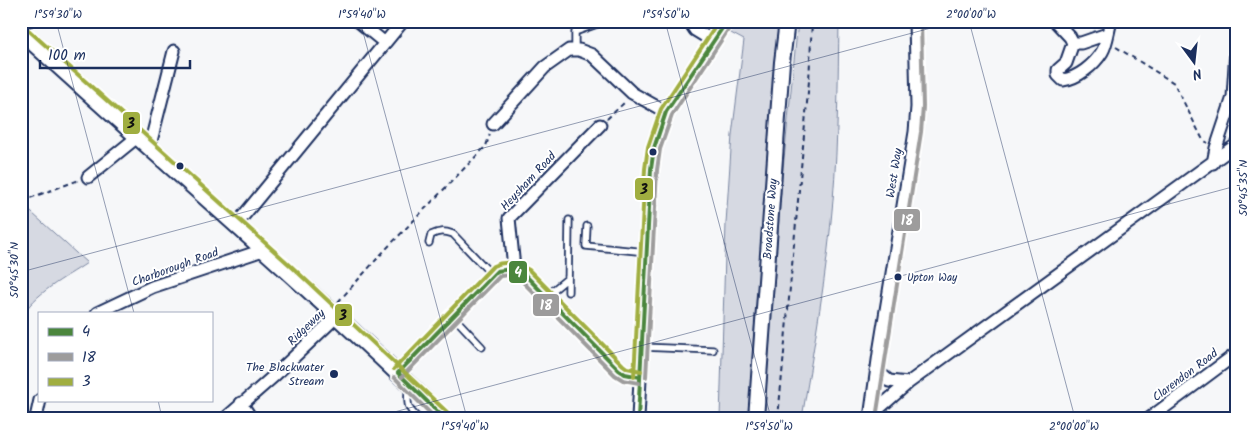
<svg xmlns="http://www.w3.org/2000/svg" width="1257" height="439" font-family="Kalam,sans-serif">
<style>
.green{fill:#d6d9e2;stroke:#7884a0}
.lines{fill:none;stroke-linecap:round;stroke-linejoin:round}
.service-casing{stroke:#1b2f5e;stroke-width:9}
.minor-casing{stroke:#1b2f5e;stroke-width:15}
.tertiary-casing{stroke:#1b2f5e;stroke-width:18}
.secondary-casing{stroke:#1b2f5e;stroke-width:19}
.path{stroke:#1b2f5e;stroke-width:2;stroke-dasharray:5 4;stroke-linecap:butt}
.service{stroke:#fff;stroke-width:5.5}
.minor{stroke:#fff;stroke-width:11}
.tertiary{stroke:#fff;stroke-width:14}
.secondary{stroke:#fff;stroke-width:15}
.bus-1-casing{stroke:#fff;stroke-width:8}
.bus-2-casing{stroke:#fff;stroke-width:8}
.bus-3-casing{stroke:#fff;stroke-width:8}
.bus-1{stroke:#4b863d;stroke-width:4}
.bus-2{stroke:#9d9c9c;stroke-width:4}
.bus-3{stroke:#a0ae40;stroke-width:4}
.ticks{fill:none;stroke:#1b2f5e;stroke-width:1;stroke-opacity:0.45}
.bus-dot{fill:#1b2f5e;stroke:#fff;stroke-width:2}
.labels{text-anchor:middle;stroke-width:4;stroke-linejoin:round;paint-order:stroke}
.bus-label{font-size:11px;fill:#1b2f5e;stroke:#fff;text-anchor:start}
.street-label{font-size:12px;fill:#1b2f5e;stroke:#fff}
.poi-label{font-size:12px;fill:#1b2f5e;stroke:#fff;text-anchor:end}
.line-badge{stroke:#fff;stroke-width:2}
.badge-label{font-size:14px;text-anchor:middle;font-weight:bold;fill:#fff}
.pale-badge-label{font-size:14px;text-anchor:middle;font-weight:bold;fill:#111}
.neatline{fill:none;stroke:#1b2f5e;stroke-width:2}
.ticks-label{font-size:12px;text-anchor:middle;fill:#1b2f5e}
</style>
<rect width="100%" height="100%" fill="#f6f7f9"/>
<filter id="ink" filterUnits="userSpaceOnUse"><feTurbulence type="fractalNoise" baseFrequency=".02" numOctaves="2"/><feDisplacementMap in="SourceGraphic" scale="10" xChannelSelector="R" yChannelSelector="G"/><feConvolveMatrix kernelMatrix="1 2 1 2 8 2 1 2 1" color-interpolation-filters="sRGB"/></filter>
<g filter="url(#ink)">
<path class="green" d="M 734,21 L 780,21 L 753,343 L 750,418 L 720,418 L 726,223 L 732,135 L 744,40 L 729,32 Z
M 798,21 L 839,21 C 838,81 838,140 833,200 C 827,273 814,346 802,418 L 764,418 L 782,179 Z
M 21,203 L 87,263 C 65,278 34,293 21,318 Z"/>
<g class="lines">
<g class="service-casing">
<path id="service" d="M 575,50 L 575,32 L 600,23
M 587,226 L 586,246 L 647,252
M 429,243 L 431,235 C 439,231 444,231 453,234 L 493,276
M 568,292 L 569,220
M 546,296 L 568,278
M 453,316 L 482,347
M 642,347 L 713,350
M 408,386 C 408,402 405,407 418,418"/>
</g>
<g class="minor-casing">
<path id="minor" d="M 358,21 L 385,43
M 689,21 L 695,30 L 713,41
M 1055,21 L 1070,37 L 1073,43 L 1066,63 L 1058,70 L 1058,75 L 1063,80 C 1078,78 1094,65 1102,52 C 1107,44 1108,31 1111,21
M 1073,43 L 1081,43 L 1107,34
M 493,124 L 545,67 L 569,50 L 579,50 L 592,55 L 632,93 L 666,112
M 149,149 L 174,51
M 1213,163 L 1216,148 L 1233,97 L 1236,49
M 88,177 L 136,138
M 235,226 L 403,21
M 514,268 L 509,218 L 600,125
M 97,313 L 152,287 L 263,250
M 876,370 L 889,381 L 908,383
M 398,373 L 497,271 C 509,266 514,269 525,275 L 619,370 L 625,374 L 640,377
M 241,403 L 251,418
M 870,416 L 908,383 L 1236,145
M 36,418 L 40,400
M 226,418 L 275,375 L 337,316
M 638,418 L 651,169 L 654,148 L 666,112 L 727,21
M 870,418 L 879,353 L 915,132 L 917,107 L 915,21
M 1150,418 L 1236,354"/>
</g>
<g class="tertiary-casing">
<path id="tertiary" d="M 756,418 L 782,62 L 787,21"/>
</g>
<g class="secondary-casing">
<path id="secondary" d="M 21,32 C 162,161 308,285 444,418"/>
</g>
<path class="path" d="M 1116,47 L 1174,83 L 1203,140 L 1208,143
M 607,119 L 626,101
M 22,201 L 79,180
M 338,302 L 385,250 L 486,146 L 490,134
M 778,418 L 809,81 L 812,21"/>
<use href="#service" class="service"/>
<use href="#minor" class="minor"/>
<use href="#tertiary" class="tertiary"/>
<use href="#secondary" class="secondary"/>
<g class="bus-1-casing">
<path id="bus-1" d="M 398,373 L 497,271 L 511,269 L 525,275 L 619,370 L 625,374 L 640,377
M 398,373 L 444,418
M 638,418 L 651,169 L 654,148 L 666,112 L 727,21"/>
</g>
<g class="bus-2-casing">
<path id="bus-2" d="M 394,377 L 435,418
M 402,377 L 500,276 L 510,275 L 521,280 L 615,375 L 623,380 L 639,383
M 646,377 L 657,170 L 660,149 L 672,115 L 732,24
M 876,418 L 921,132 L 923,107 L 921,21"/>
</g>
<g class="bus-3-casing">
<path id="bus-3" d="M 25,27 L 292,267 L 448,413
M 394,369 L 493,266 C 506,260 517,263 529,270 L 623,365 L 627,368 L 641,371
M 634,377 L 645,169 L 648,147 L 661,109 L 719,21"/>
</g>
<use href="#bus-1" class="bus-1"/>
<use href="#bus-2" class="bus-2"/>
<use href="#bus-3" class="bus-3"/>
</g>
</g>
<path class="ticks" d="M 56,21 L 134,313M 360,21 L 467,418M 665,21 L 771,418M 969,21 L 1075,418M 21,32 L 61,21M 21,272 L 957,21M 158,400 L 162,418M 372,418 L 1236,186"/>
<g class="bus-dot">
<circle cx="653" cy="152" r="4.5"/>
<circle cx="180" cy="166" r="4.5"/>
<circle cx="898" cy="277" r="4.5"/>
<circle cx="334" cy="374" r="5"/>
</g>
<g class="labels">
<g class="bus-label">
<text x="907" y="281">Upton Way</text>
</g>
<g class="street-label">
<text transform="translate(894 173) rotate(-81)" y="4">West Way</text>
<text transform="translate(528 181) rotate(-47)" y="4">Heysham Road</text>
<text transform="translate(770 219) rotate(-86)" y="4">Broadstone Way</text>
<text transform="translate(175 267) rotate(-20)" y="4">Charborough Road</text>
<text transform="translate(306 327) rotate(-44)" y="4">Ridgeway</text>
<text transform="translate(1185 375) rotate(-37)" y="4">Clarendon Road</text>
</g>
<g class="poi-label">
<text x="324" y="371">The Blackwater<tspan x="324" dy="14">Stream</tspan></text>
</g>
</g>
<g class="line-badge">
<rect x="122" y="111" width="19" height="24" rx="5" fill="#a0ae40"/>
<rect x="634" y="177" width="20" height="24" rx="5" fill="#a0ae40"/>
<rect x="893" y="208" width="28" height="24" rx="5" fill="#9d9c9c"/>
<rect x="508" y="260" width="20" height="24" rx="5" fill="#4b863d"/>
<rect x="532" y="293" width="28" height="24" rx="5" fill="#9d9c9c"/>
<rect x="334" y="303" width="19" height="24" rx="5" fill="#a0ae40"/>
</g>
<g class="badge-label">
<text x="907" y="225">18</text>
<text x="518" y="277">4</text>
<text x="546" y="310">18</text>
</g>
<g class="pale-badge-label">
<text x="131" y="128">3</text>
<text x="644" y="194">3</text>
<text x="343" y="320">3</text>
</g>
<rect width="1257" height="439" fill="none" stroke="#fff" stroke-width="55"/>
<rect x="38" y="312" width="175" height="90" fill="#ffffff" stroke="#a4acbf"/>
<rect x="48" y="328" width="25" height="8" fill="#4b863d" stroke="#a4acbf"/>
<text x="82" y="336" font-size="15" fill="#1b2f5e">4</text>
<rect x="48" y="353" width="25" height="8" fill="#9d9c9c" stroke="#a4acbf"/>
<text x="82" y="362" font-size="15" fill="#1b2f5e">18</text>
<rect x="48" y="378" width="25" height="8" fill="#a0ae40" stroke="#a4acbf"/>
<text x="82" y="386" font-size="15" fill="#1b2f5e">3</text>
<g transform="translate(1194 62) rotate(165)" stroke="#ffffff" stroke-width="4" paint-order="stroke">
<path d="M0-4L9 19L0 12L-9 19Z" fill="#1b2f5e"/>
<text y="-8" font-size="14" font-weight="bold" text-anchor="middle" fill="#1b2f5e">N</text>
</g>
<path d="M40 60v8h150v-8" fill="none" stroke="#1b2f5e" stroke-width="2.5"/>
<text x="48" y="60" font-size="15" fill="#1b2f5e" stroke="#ffffff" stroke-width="4" paint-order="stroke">100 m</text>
<rect x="28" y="28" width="1202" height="384" class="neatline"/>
<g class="ticks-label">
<text x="58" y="18">1°59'30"W</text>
<text x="362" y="18">1°59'40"W</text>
<text x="666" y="18">1°59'50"W</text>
<text x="971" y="18">2°00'00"W</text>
<text transform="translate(1243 188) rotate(-90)" y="4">50°45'35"N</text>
<text transform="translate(14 270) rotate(-90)" y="4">50°45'30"N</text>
<text x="465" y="430">1°59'40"W</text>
<text x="769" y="430">1°59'50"W</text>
<text x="1074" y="430">2°00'00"W</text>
</g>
</svg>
